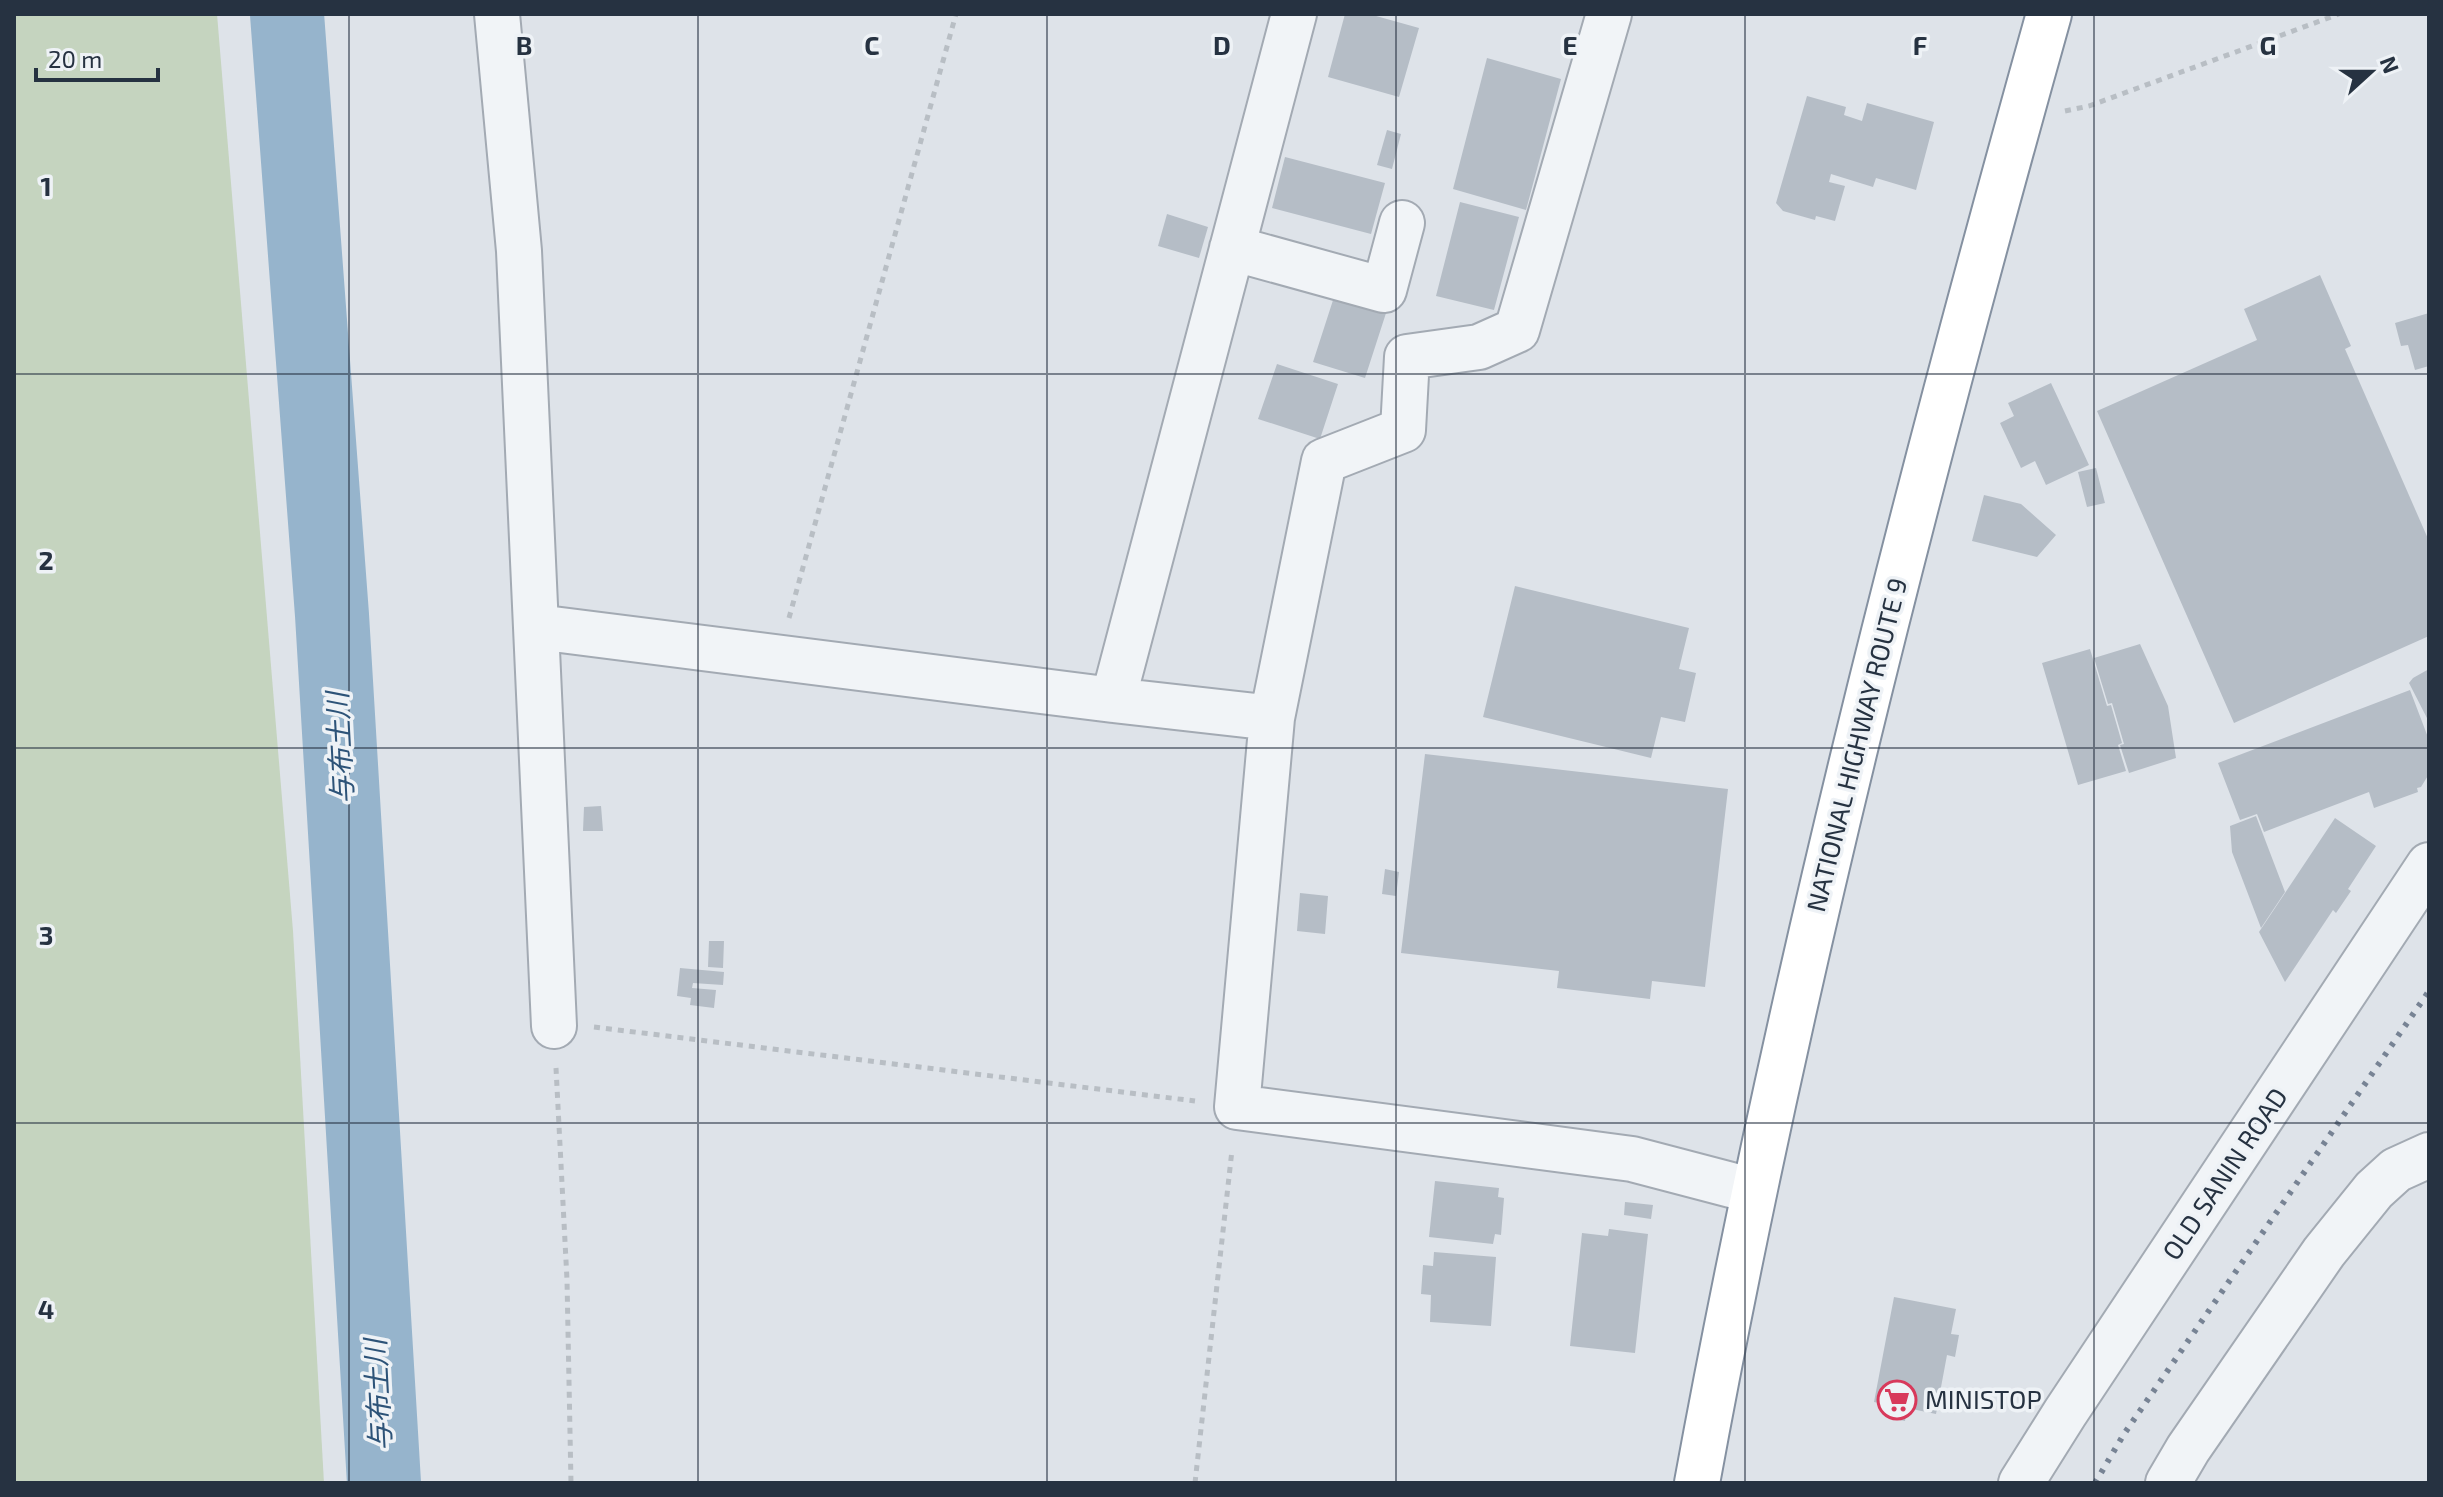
<svg xmlns="http://www.w3.org/2000/svg" width="2443" height="1497" font-family="'Exo 2','Noto Sans JP',sans-serif">
<style>
.green{fill:#c5d4bf}
.lines{fill:none;stroke-linecap:round;stroke-linejoin:round}
.river{stroke:#96b4cc;stroke-width:74}
.building{fill:#b5bdc6}
.minor-casing{stroke:#a3aab3;stroke-width:48}
.highway-casing{stroke:#8591a1;stroke-width:48}
.path{stroke:#b8bec4;stroke-width:5;stroke-dasharray:6 6;stroke-linecap:butt}
.minor{stroke:#f1f4f7;stroke-width:44}
.highway{stroke:#fff;stroke-width:44}
.rail{stroke:#778394;stroke-width:6;stroke-dasharray:4 8;stroke-linecap:butt}
.grid{fill:none;stroke:#263241;stroke-width:2;stroke-opacity:0.55}
.labels{text-anchor:middle;stroke-width:7;stroke-linejoin:round;paint-order:stroke}
.street-label{font-size:26px;fill:#263241;stroke:#eef2f6}
.poi-label{font-size:26px;fill:#263241;stroke:#eef2f6;text-anchor:start}
.water-label{font-size:28px;font-style:italic;fill:#2d5378;stroke:#eef2f6}
.grid-label{font-size:26px;text-anchor:middle;font-weight:bold;fill:#263241;stroke:#eef2f6;stroke-width:7;stroke-linejoin:round;paint-order:stroke}
</style>
<rect width="100%" height="100%" fill="#dee3e9"/>
<path class="green" d="M 14,14 L 217,14 L 293,931 L 324,1483 L 14,1483 Z"/>
<g class="lines">
<path class="river" d="M 287,14 L 332,615 L 384,1483"/>
</g>
<path class="building" d="M 1345,14 L 1369,14 L 1419,28 L 1399,97 L 1328,77 Z
M 1487,58 L 1561,79 L 1526,210 L 1453,189 Z
M 1807,96 L 1846,107 L 1844,115 L 1862,121 L 1867,103 L 1934,122 L 1916,190 L 1876,178 L 1873,187 L 1831,174 L 1829,182 L 1845,186 L 1835,221 L 1816,216 L 1815,220 L 1783,211 L 1776,203 Z
M 1387,130 L 1401,134 L 1392,169 L 1377,165 Z
M 1285,157 L 1385,183 L 1371,234 L 1272,208 Z
M 1460,202 L 1519,217 L 1494,310 L 1436,296 Z
M 1167,214 L 1208,227 L 1199,258 L 1158,246 Z
M 2320,275 L 2351,346 L 2345,349 L 2429,541 L 2429,636 L 2234,723 L 2097,411 L 2257,340 L 2244,309 Z
M 1335,294 L 1387,310 L 1365,378 L 1313,362 Z
M 2429,313 L 2429,366 L 2415,370 L 2408,345 L 2401,346 L 2395,323 Z
M 1277,364 L 1338,384 L 1320,439 L 1258,419 Z
M 2051,383 L 2089,465 L 2046,485 L 2035,461 L 2021,468 L 2000,423 L 2014,416 L 2008,403 Z
M 2096,468 L 2105,503 L 2087,507 L 2078,472 Z
M 1984,495 L 2021,504 L 2056,535 L 2037,557 L 1972,541 Z
M 1515,586 L 1689,628 L 1679,669 L 1696,673 L 1685,722 L 1661,717 L 1651,758 L 1483,717 Z
M 2140,644 L 2168,706 L 2176,758 L 2129,773 L 2120,745 L 2124,744 L 2112,703 L 2108,704 L 2094,658 Z
M 2090,649 L 2107,706 L 2111,705 L 2122,743 L 2118,745 L 2126,771 L 2078,785 L 2042,663 Z
M 2429,669 L 2429,722 L 2409,683 L 2413,678 Z
M 2410,690 L 2429,740 L 2429,774 L 2421,787 L 2417,788 L 2418,792 L 2374,808 L 2369,792 L 2264,832 L 2257,814 L 2240,820 L 2218,763 Z
M 1425,754 L 1728,789 L 1705,987 L 1652,981 L 1650,999 L 1557,988 L 1559,971 L 1401,953 Z
M 601,806 L 603,831 L 583,831 L 584,807 Z
M 2256,816 L 2285,892 L 2261,928 L 2232,852 L 2230,826 Z
M 2335,818 L 2376,846 L 2348,889 L 2351,891 L 2336,913 L 2333,910 L 2285,982 L 2259,932 Z
M 1385,869 L 1399,872 L 1396,896 L 1382,894 Z
M 1300,893 L 1328,896 L 1325,934 L 1297,931 Z
M 709,941 L 724,941 L 723,968 L 708,967 Z
M 680,968 L 724,972 L 723,985 L 693,983 L 692,988 L 716,990 L 714,1008 L 690,1005 L 691,998 L 677,996 Z
M 1435,1181 L 1499,1188 L 1498,1197 L 1504,1198 L 1501,1235 L 1495,1234 L 1493,1244 L 1429,1237 Z
M 1625,1202 L 1653,1205 L 1651,1219 L 1624,1215 Z
M 1609,1229 L 1648,1234 L 1635,1353 L 1570,1346 L 1582,1233 L 1608,1236 Z
M 1434,1252 L 1496,1257 L 1491,1326 L 1430,1322 L 1431,1295 L 1421,1294 L 1423,1265 L 1433,1266 Z
M 1894,1297 L 1956,1309 L 1951,1334 L 1959,1335 L 1955,1357 L 1947,1355 L 1936,1414 L 1907,1408 L 1905,1421 L 1890,1418 L 1892,1406 L 1874,1402 Z"/>
<g class="lines">
<g class="minor-casing">
<path id="minor" d="M 497,14 L 519,251 L 554,1026
M 1232,248 L 1384,290 L 1402,223
M 537,627 L 1113,700 L 1272,718 L 1237,1107 L 1632,1159 L 1754,1191
M 1113,700 L 1294,14
M 1272,718 L 1324,461 L 1403,430 L 1407,357 L 1479,347 L 1517,330 L 1609,14
M 2021,1483 L 2065,1413 L 2429,865
M 2168,1483 L 2188,1449 L 2324,1252 L 2374,1190 L 2396,1170 L 2429,1155"/>
</g>
<g class="highway-casing">
<path id="highway" d="M 1697,1483 C 1788,987 1913,499 2049,14"/>
</g>
<path class="path" d="M 2065,111 L 2089,106 L 2339,14
M 789,618 L 956,14
M 594,1027 L 1195,1101
M 556,1068 L 567,1280 L 571,1483
M 1195,1483 L 1232,1150"/>
<use href="#minor" class="minor"/>
<use href="#highway" class="highway"/>
<path class="rail" d="M 2095,1483 L 2124,1434 L 2429,991"/>
</g>
<path class="grid" d="M 349,14 L 349,1483M 698,14 L 698,1483M 1047,14 L 1047,1483M 1396,14 L 1396,1483M 1745,14 L 1745,1483M 2094,14 L 2094,1483M 14,374 L 2429,374M 14,748 L 2429,748M 14,1123 L 2429,1123"/>
<defs>
<g id="supermarket-ring" transform="scale(2)"><circle r="9.5" fill="#eef2f6" stroke="#d8395b" stroke-width="1.5"/><path d="M-6-5.5h2.5l.6 2H6L4.5 2H-2.5L-4.4-4H-6ZM-1.5 3.2a1.3 1.3 0 1 0 .1 0ZM3 3.2a1.3 1.3 0 1 0 .1 0Z" fill="#d8395b"/></g>
</defs>
<g fill-rule="evenodd">
<use href="#supermarket-ring" x="1897" y="1400"/>
</g>
<g class="labels">
<g class="street-label">
<text transform="translate(1857 745) rotate(-76)" y="9">NATIONAL HIGHWAY ROUTE 9</text>
<text transform="translate(2225 1174) rotate(-56)" y="9">OLD SANIN ROAD</text>
</g>
<g class="poi-label">
<text x="1925" y="1409">MINISTOP</text>
</g>
<g class="water-label">
<text transform="translate(340 748) rotate(-93)" y="10">与布土川</text>
<text transform="translate(378 1395) rotate(-93)" y="10">与布土川</text>
</g>
</g>
<g class="grid-label">
<text x="524" y="55">B</text>
<text x="872" y="55">C</text>
<text x="1222" y="55">D</text>
<text x="1570" y="55">E</text>
<text x="1920" y="55">F</text>
<text x="2268" y="55">G</text>
<text x="46" y="196">1</text>
<text x="46" y="570">2</text>
<text x="46" y="945">3</text>
<text x="46" y="1319">4</text>
</g>
<rect width="2443" height="1497" fill="none" stroke="#263241" stroke-width="32"/>
<g transform="translate(2371 72) rotate(69)" stroke="#eef2f6" stroke-width="6" paint-order="stroke">
<path d="M0-6L14 30L0 20L-14 30Z" fill="#263241"/>
<text y="-12" font-size="22" font-weight="bold" text-anchor="middle" fill="#263241">N</text>
</g>
<path d="M36 68v12h122v-12" fill="none" stroke="#263241" stroke-width="4"/>
<text x="48" y="68" font-size="24" fill="#263241" stroke="#eef2f6" stroke-width="6" paint-order="stroke">20 m</text>
</svg>
